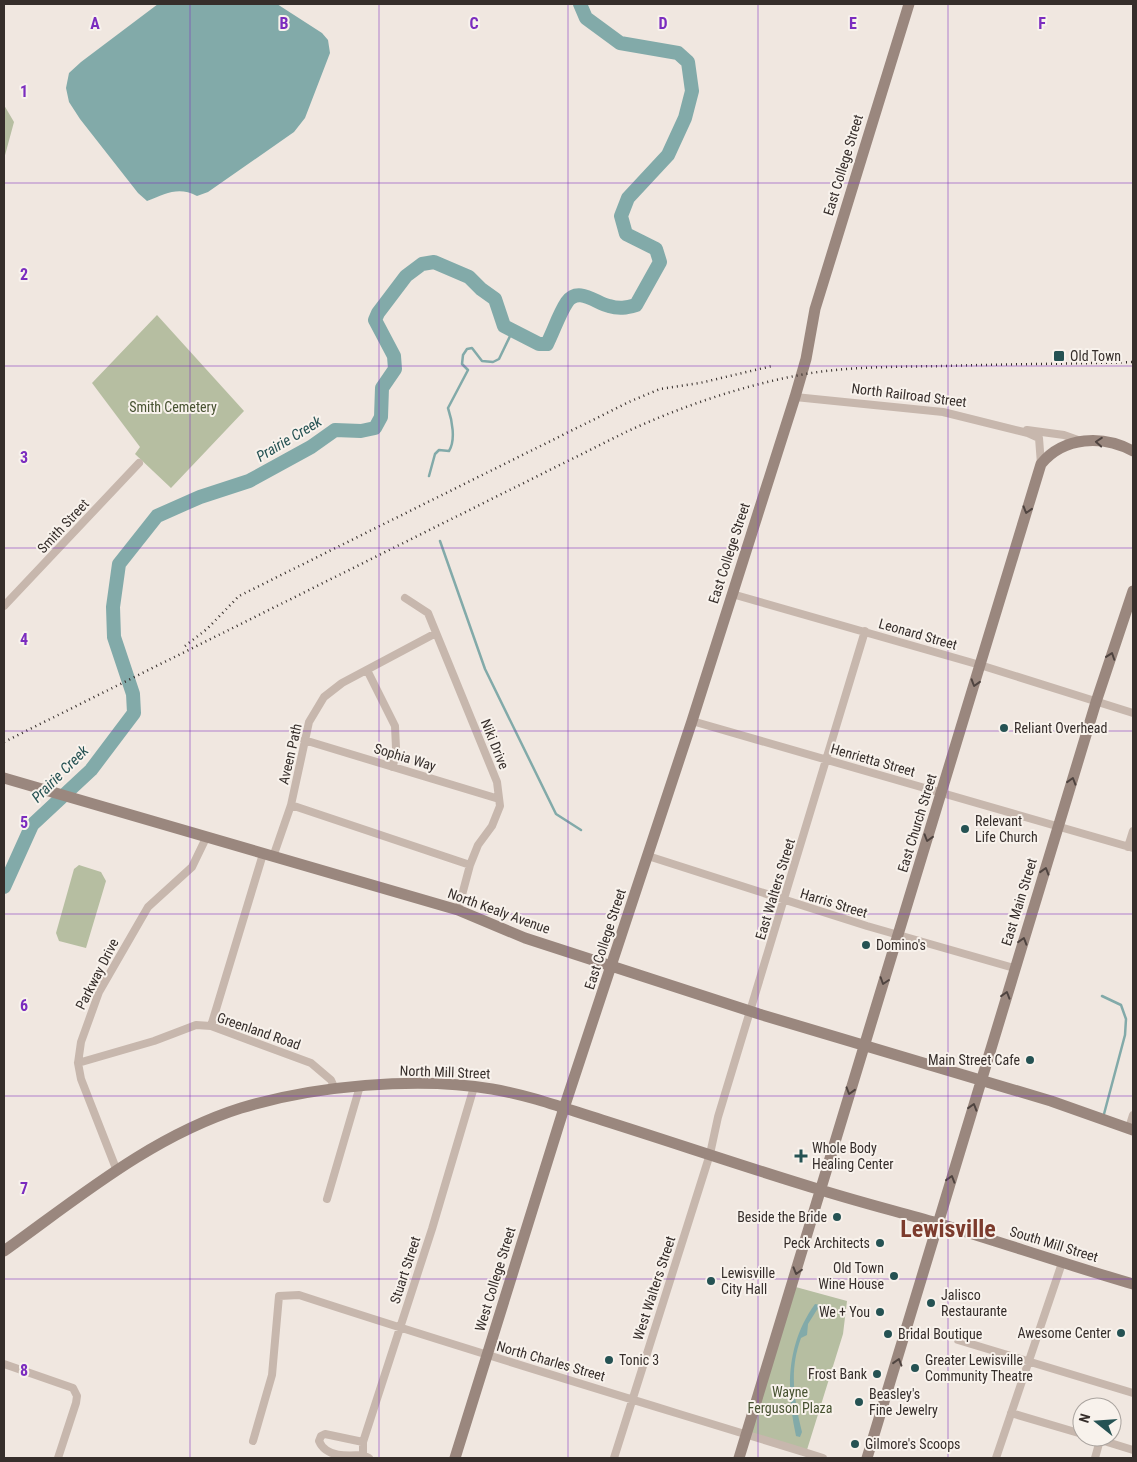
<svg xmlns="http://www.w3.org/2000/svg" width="1137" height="1462" font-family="'Roboto Condensed',sans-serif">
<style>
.green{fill:#b6bea1}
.water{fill:#82aaa9}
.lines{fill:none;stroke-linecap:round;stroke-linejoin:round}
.stream{stroke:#82aaa9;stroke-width:2.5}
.river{stroke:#82aaa9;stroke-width:14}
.street{stroke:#c7b7ad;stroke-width:8}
.secondary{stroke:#9a877e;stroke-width:11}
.rail{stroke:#362e2b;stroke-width:2.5;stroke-dasharray:1 4;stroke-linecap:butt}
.oneway{stroke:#4f4440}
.grid{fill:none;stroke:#7b2cbf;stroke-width:1;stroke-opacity:0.55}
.poi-dot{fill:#255253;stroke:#f8f2ec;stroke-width:2}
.labels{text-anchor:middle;stroke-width:4;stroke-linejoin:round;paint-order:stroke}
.street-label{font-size:14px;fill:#362e2b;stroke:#f8f2ec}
.poi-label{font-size:14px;fill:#362e2b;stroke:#f8f2ec;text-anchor:start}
.park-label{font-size:14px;fill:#475231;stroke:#f8f2ec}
.water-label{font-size:15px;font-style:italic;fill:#255253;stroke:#f8f2ec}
.town-label{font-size:24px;font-weight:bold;fill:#7c3b2d;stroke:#f8f2ec}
.grid-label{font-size:16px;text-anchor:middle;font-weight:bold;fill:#7b2cbf;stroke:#f8f2ec;stroke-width:4;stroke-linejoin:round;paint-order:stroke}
</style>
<rect width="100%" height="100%" fill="#f0e7e0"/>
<path class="green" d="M 4,105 L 14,122 L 4,159 Z
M 157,315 L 244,411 L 171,488 L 135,454 L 140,447 L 92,383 Z
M 79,865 L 101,872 L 106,881 L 86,948 L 59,941 L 56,933 L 74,869 Z
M 792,1286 L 847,1301 L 843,1334 L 806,1453 L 746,1435 Z"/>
<path class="water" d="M 158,4 L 277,4 L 322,33 L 328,40 L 330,53 L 305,118 L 294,132 L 208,192 L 197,196 C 178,186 166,194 147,201 L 138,193 L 80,119 L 69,102 L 66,88 L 69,73 L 81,62 Z
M 815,1304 L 820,1305 L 808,1324 L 807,1335 L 801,1338 C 789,1371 794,1399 802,1432 L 800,1437 L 796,1436 C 786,1390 786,1344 815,1304 Z"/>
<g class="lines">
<path class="stream" d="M 429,476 L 435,454 L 439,450 L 449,451 C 456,440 452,420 448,408 L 468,370 L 462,364 L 463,355 L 467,349 L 472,348 L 482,361 L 493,362 L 499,359 L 512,332
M 440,541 L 485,669 L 556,814 L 581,830
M 1102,996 L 1121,1005 L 1126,1019 L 1125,1035 L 1104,1114"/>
<path class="river" d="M 4,887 L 32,825 L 91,770 L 134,713 L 133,694 L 114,637 L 113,607 L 119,564 L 157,516 L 200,497 L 249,481 L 311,447 L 335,430 L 361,431 L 375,428 L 381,417 L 382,388 L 395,369 L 394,356 L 375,320 L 378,313 L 406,276 L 422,264 L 434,262 L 469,277 L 481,289 L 495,299 L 504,326 L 539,344 L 547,344 C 554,330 559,314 567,302 C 578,286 596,303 609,306 C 619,309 626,308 636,305 L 660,262 L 656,249 L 626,234 L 621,216 L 628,198 L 668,155 L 685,118 L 692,91 L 688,62 L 678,53 L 620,43 L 586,18 L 580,4"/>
<path class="street" d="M 795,397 L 943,412 L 1028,433 L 1039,438 L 1041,464
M 1027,430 L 1064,435 L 1078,440
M 732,594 L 980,665 L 1133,713
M 405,598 L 428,613 L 497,782 L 500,806 L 492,826 L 478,845 L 470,865 L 458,910
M 4,606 L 139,463
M 367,670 L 395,726 L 396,748 L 393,767
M 692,721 L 1133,848
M 304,740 L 499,799
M 291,805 L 470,865
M 1128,847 L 1133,831
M 648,856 L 867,926 L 1014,968
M 273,857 L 291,805 L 309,722 L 324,697 L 342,683 L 436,633
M 211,1026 L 263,854
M 78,1063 L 154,1041 L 196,1025 L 211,1026 L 311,1063 L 331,1080 L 335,1089
M 1129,1128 L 1133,1115
M 117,1171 L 81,1079 L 78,1063 L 81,1042 L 99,992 L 148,907 L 192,867 L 206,838
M 327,1199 L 360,1086
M 958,1340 L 1133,1393
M 4,1364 L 73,1388 L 77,1396 L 76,1403 L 58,1458
M 1011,1413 L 1082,1434
M 1091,1437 L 1133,1450
M 253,1441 L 272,1375 L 279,1296 L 299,1295 C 473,1352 648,1404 823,1458
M 363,1442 L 325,1434 L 321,1436 L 319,1441 C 326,1458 349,1456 363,1455
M 369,1458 L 363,1455 L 363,1442 L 432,1229 L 474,1087
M 614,1458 L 710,1154 L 718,1117 L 865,631
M 996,1458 L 1062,1263
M 1095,1458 L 1100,1440"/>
<path class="secondary" d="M 4,778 L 458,910 L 525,938 L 759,1014 L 1051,1101 L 1133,1130
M 4,1251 C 78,1198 152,1136 241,1108 C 313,1086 417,1076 492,1089 C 529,1095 566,1109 602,1120 C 675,1143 748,1168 821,1190 C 859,1202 899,1212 937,1223 C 1003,1243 1068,1265 1133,1284
M 455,1458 L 564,1108 L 692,721 L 795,397 L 806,359 L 815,309 L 909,4
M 739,1458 L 1041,464 C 1064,436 1103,435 1133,451
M 867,1458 L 1096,702 L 1133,591"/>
<path class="rail" d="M 185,646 L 207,629 L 239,596 L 631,401 L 660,389 L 700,383 L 772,366
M 4,742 L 628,431 C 683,406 741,386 800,375 C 847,366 896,367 944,366 C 1007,364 1070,364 1133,362"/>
</g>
<defs><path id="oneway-chevron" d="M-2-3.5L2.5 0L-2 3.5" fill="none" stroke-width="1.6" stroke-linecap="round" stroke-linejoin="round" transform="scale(1.25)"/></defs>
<g class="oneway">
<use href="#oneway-chevron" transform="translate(1099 442) rotate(-176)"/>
<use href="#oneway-chevron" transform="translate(1027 510) rotate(107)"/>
<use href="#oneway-chevron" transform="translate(1111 656) rotate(-71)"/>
<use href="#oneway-chevron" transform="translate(975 683) rotate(107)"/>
<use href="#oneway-chevron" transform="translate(1072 781) rotate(-73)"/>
<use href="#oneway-chevron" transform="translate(928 838) rotate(107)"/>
<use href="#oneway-chevron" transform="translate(1045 871) rotate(-73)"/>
<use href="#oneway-chevron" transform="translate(1023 941) rotate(-73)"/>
<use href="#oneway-chevron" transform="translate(884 981) rotate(108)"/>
<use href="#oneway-chevron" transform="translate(1006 995) rotate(-73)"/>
<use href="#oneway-chevron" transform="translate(850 1091) rotate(107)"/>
<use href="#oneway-chevron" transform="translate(973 1107) rotate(-73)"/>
<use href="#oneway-chevron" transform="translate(951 1179) rotate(-73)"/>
<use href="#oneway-chevron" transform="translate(797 1271) rotate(106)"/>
<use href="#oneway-chevron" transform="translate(898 1362) rotate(-73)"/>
</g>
<path class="grid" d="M 190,4 L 190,1458M 379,4 L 379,1458M 568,4 L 568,1458M 758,4 L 758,1458M 948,4 L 948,1458M 4,183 L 1133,183M 4,366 L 1133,366M 4,548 L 1133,548M 4,731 L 1133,731M 4,914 L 1133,914M 4,1096 L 1133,1096M 4,1279 L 1133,1279"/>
<g class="poi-dot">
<rect x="1053" y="350" width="12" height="12" rx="2.5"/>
<circle cx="1004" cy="728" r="5"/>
<circle cx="965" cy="829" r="5"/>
<circle cx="866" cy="945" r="5"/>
<circle cx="1030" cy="1060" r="5"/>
<path d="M798.5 1148.5h5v5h5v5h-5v5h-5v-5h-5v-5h5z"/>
<circle cx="837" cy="1217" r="5"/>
<circle cx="880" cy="1243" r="5"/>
<circle cx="894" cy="1276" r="5"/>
<circle cx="711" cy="1281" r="5"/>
<circle cx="931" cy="1303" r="5"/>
<circle cx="880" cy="1312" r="5"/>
<circle cx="1121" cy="1333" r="5"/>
<circle cx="888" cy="1334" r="5"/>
<circle cx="609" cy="1360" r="5"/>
<circle cx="915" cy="1368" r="5"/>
<circle cx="877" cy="1374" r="5"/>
<circle cx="859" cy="1402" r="5"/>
<circle cx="855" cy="1444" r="5"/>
</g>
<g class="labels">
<g class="street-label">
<text transform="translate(843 165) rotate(-73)" y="5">East College Street</text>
<text transform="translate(909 395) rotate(7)" y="5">North Railroad Street</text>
<text transform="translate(63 526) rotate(-47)" y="5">Smith Street</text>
<text transform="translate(729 553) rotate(-72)" y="5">East College Street</text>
<text transform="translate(918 634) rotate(16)" y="5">Leonard Street</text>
<text transform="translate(495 744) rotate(68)" y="5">Niki Drive</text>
<text transform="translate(290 754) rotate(-77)" y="5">Aveen Path</text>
<text transform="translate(405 757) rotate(17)" y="5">Sophia Way</text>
<text transform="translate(873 760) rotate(16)" y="5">Henrietta Street</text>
<text transform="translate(917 823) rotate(-73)" y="5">East Church Street</text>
<text transform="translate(775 889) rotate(-73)" y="5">East Walters Street</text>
<text transform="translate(1019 902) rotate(-73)" y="5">East Main Street</text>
<text transform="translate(834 903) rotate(17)" y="5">Harris Street</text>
<text transform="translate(499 911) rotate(20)" y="5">North Kealy Avenue</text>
<text transform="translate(605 939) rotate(-72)" y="5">East College Street</text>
<text transform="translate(97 974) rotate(-63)" y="5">Parkway Drive</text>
<text transform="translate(259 1031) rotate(19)" y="5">Greenland Road</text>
<text transform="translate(445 1072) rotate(2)" y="5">North Mill Street</text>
<text transform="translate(1054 1244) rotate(17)" y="5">South Mill Street</text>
<text transform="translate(405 1270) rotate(-72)" y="5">Stuart Street</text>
<text transform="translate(495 1279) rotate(-73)" y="5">West College Street</text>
<text transform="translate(654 1288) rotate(-72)" y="5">West Walters Street</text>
<text transform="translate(551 1361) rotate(16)" y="5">North Charles Street</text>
</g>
<g class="poi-label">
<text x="1070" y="361">Old Town</text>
<text x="1014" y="733">Reliant Overhead</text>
<text x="975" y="826">Relevant<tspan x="975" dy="16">Life Church</tspan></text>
<text x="876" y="950">Domino's</text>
<text x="1020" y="1065" text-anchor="end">Main Street Cafe</text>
<text x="812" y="1153">Whole Body<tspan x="812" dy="16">Healing Center</tspan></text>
<text x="827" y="1222" text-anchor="end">Beside the Bride</text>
<text x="870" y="1248" text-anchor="end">Peck Architects</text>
<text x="884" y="1273" text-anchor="end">Old Town<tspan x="884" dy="16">Wine House</tspan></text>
<text x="721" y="1278">Lewisville<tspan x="721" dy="16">City Hall</tspan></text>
<text x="941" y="1300">Jalisco<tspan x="941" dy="16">Restaurante</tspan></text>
<text x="870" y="1317" text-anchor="end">We + You</text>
<text x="1111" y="1338" text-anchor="end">Awesome Center</text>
<text x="898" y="1339">Bridal Boutique</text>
<text x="619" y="1365">Tonic 3</text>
<text x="925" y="1365">Greater Lewisville<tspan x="925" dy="16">Community Theatre</tspan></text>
<text x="867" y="1379" text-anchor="end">Frost Bank</text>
<text x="869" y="1399">Beasley's<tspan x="869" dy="16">Fine Jewelry</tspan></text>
<text x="865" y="1449">Gilmore's Scoops</text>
</g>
<g class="park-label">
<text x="173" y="412">Smith Cemetery</text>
<text x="790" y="1397">Wayne<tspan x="790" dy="16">Ferguson Plaza</tspan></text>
</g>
<g class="water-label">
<text transform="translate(289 439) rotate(-31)" y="5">Prairie Creek</text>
<text transform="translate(60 774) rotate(-45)" y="5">Prairie Creek</text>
</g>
<g class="town-label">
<text x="948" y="1237">Lewisville</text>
</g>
</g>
<g class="grid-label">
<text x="95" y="29">A</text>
<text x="284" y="29">B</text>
<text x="474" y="29">C</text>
<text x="663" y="29">D</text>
<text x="853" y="29">E</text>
<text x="1042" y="29">F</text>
<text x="24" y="97">1</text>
<text x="24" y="280">2</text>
<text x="24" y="463">3</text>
<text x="24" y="645">4</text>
<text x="24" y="828">5</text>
<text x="24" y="1011">6</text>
<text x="24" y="1194">7</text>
<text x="24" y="1376">8</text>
</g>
<rect width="1137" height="1462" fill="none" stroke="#362e2b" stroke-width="10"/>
<g transform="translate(1097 1422) rotate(287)"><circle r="24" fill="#f8f2ec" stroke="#aaa49f"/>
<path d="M0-4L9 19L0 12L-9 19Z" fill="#255253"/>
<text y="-8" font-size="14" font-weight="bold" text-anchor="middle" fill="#362e2b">N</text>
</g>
</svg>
